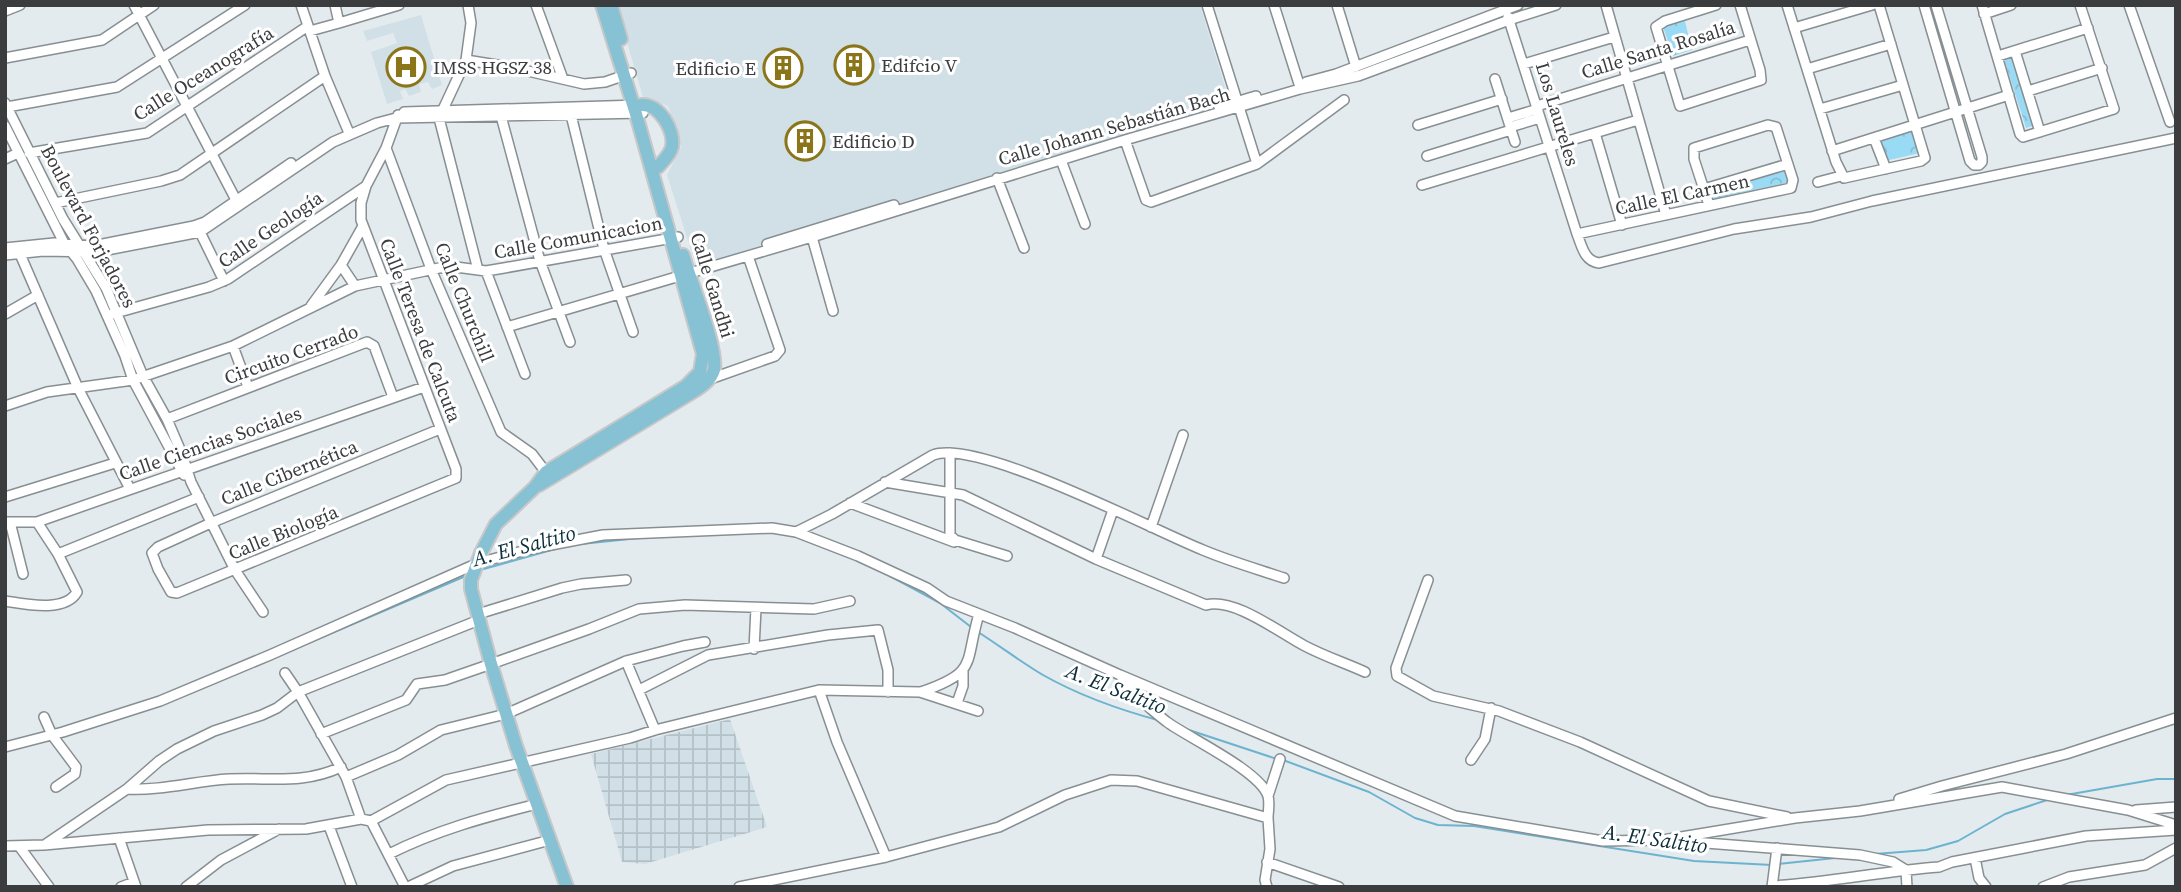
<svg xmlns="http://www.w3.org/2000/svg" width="2181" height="892" font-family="'Source Serif 4',serif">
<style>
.built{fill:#d1e0e7}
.industrial{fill:url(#industrial-grid)}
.forest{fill:url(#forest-crowns)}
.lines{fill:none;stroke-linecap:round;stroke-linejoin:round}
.stream{stroke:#6cb3cf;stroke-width:2}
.minor-casing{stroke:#888f92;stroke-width:12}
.major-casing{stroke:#c8c8c9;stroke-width:16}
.minor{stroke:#fff;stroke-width:9}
.major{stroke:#86c1d4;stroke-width:12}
.labels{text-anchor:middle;stroke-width:6;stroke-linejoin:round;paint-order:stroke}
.street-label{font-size:19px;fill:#3a3c3e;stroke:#fff}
.poi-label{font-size:19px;fill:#3a3c3e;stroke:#fff;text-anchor:start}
.water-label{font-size:21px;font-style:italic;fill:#0b2e3a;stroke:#fff}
</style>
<defs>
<pattern id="industrial-grid" width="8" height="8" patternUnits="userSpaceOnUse" patternTransform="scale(1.75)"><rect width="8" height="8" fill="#d1e0e7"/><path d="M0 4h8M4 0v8" fill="none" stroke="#b4c1c7"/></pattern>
<pattern id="forest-crowns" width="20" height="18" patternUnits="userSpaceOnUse" patternTransform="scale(1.75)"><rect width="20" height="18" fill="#99dbf5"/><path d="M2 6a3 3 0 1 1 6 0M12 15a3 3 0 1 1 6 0" fill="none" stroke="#85bdd3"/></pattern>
</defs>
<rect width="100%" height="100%" fill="#e4ebee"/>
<path class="built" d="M 616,5 L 1200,5 L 1230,103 L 696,266 L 667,175 L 681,147 L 668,106 L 643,97 Z
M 421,15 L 442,85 L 432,89 L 428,82 L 419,84 L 421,92 L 409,96 L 405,89 L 400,91 L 403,99 L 387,104 L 371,52 L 397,43 L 393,33 L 367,41 L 363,31 Z"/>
<path class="industrial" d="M 730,719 L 767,827 L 645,864 L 622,862 L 591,754 Z"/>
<path class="forest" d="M 1684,17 L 1692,50 L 1673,56 L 1662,24 Z
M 2014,53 L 2036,125 L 2026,128 L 2003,56 Z
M 1912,127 L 1920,153 L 1885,161 L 1877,139 Z
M 1786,169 L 1789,182 L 1713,199 L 1710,189 Z"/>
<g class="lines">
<path class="stream" d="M 783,534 L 798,537
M 581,544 L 649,537
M 480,570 L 555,549
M 890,576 L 940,603 L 971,627
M 978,632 C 1000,646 1021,662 1043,675 C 1080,696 1120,710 1161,721
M 299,647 L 468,575
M 1186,729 L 1277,759
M 1283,760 L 1369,792 L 1415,818 L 1438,825 L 1474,826 L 1694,861 L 1772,865
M 2066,795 L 2157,779 L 2176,779
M 1875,854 L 1926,850 L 1958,841 L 2005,814 L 2047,800
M 1778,864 L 1835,858"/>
<g class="minor-casing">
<path id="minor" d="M 134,5 L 236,200
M 301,5 L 325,76 L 349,133
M 468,5 L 471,23 L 466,60 L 439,118 L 478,270
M 536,5 L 563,79
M 1207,5 L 1257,164
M 1274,5 L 1299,84
M 1337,5 L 1356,67
M 1606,5 L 1666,215
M 1716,5 L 1665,21 L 1656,27 L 1680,106 L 1761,80 L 1760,70 L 1740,5
M 1787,5 L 1836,162 L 1844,178 L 1921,161 L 1925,158 L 1879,5
M 1924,5 L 1970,161 L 1974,165 L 1979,165 L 1982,162 L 1982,157 L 1936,5
M 1982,5 L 2020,134 L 2023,137 L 2114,109 L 2080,5
M 2129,5 L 2170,122
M 5,11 L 20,5
M 1984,14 L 2011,5
M 1508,17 L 1577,234 C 1582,246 1584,261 1599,263 L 1734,229 L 1811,217 L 1872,201 L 2176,138
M 339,23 L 399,5
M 1794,28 L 1872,5
M 310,31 L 339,23 L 335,5
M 2015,51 L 2040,132
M 1998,56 L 2088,28
M 5,58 L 102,40 L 154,5
M 466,60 L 515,68 L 584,84 L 605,82 L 631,73
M 1524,64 L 1614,37
M 1807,69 L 1891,44
M 1495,79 L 1515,142
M 1306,82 L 1336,74 L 1518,5
M 2028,91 L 2102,68
M 5,103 L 63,219 L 106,288 L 143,376 L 167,419 L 182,454 L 191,482 L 235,570 L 263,612
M 1537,106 L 1750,40
M 7,107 L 117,87 L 245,5
M 1219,107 L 1256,96
M 1820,109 L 1903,85
M 404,112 L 639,105
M 398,115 L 386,148 L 431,269 L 501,432 L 532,454 L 548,475
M 571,115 L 604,249 L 633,332
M 501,116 L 540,261 L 570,342
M 1508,118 L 1538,109
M 1418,125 L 1502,99
M 5,126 L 64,243 L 77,259 L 96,291 L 125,356 L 133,380 L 184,475
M 1510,127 L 1540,118
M 1595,133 L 1622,225
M 1874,138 L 1886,169
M 1125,140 L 1146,200 L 1151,202 L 1257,164 L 1344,100
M 1832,151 L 2009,95
M 29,153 L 147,133 L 308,26
M 1427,156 L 1511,130
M 5,159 L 18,153
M 1061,160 L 1085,224
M 997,178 L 1024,248
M 1818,182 L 1841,176
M 1422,185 L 1638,120
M 366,186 L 361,203 L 361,220 L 456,469 L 456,478 L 177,593 L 171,592 L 158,569 L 152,553 L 158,547 L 213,522 L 440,429
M 1704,189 L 1788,164
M 55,203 L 161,181 L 180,175 L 325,76
M 200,232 L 224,281
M 1577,234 L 1791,188 L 1793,180 L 1776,127 L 1768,125 L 1694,148 L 1694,159 L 1709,205
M 812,237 L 833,311
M 767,244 L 894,205
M 5,248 L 54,243 L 93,246 L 194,226 L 205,222 L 291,163
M 20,254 L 78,388 L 130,489
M 5,255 L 43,251 L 97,252 L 200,232 L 333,142 L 377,123 L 396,118 L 643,113
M 341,265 L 355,286
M 486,271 L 525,374
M 311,306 L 341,265 L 363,226
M 5,314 L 38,295
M 112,314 L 209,287 L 228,279 L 366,186 L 386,148
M 507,327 L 812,237 L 1125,140 L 1300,89 L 1358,76 L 1509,20 L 1556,5
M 233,346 L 248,387
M 710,379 L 775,356 L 780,350 L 748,256
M 5,406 L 47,392 L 133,380 L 233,346 L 355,286 L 439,268 L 456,267 L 486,271 L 504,268 L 678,237
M 167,419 L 367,342 L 374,346 L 393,397
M 950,453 L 950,535 L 955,540 L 1007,556
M 885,482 L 963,495 L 1096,559 L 1206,605 C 1234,597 1280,633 1305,646 C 1324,656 1345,663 1365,672
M 5,497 L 115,463
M 850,503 L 954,542
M 5,522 L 37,522 L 424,387
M 10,522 L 23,574
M 1151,527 L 1183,435
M 796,532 L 832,514 L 933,455 C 978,438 1153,530 1203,550 C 1229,561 1257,569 1284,578
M 58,554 L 199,497
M 1096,559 L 1113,510
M 1428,580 L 1396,668 L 1397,676 L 1433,696 L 1499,711 L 1580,742 L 1709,801 L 1787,817
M 5,601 C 25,604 65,613 77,592 L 58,554 L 37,522
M 478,614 L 562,588 L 581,584 L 626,580
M 754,649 L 756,608
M 626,661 L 655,730
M 1121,676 C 1134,695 1149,708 1167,722 C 1189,738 1260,771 1268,796 C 1270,803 1268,812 1268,818
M 639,690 L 708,655 L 828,635 L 878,630 L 888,670 L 888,692
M 819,690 L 837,742 L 886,857
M 921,692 C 979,672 964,664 979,614
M 957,703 L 963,686 L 963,671
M 44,717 L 52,735 L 76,767 L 75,774 L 56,787
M 321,734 L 406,700 L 417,684 L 445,680 L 491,664 L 589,629 L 639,609 L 685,605 L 814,609 L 850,601
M 5,747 L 63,732 L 160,701 L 270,655 L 478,563 L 530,549 L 603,535 L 772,528 L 796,532 L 858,556 L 927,588 L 946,601 L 1015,628 L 1120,675 L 1455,816 L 1603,841 L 1663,840 L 1795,818 L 1860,811 L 2002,787 L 2128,810 L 2176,825
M 1471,760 L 1485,739 L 1491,708
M 346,777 L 398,755 L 441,730 L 506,714 L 626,661 L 683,646 L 705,642
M 127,789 C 161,791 195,781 229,779 C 271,777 302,785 341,767
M 1268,796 L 1280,759
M 1899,799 L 1942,786 L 2066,754 L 2176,718
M 2136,810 L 2176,807
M 361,819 L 346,777 L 298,692 L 479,620
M 371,821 L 405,887
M 329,826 L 352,887
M 119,838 L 136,887
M 1680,841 L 1860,855 L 1893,862 L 1906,870 L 1907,887
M 46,844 L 127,789 L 159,761 L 177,749 L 214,731 L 262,715 L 277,708 L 298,692 L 285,673
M 5,846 L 44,845 L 208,830 L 306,829 L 361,819 L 371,821 L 446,780 L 630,738 L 655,730 L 819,690 L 920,692 L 978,711
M 19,846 L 49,887
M 389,854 C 437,830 485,817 537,804
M 1975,858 L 1979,878 L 1986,887
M 1267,862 L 1339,887
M 1772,886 C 1827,883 1883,871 1939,867 L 1952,862 L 2086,836 L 2176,830
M 121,887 L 134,882
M 186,887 L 221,860 L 279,829
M 408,887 L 453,866 L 550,840
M 739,887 L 886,857 L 999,827 L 1065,795 L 1111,780 L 1137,781 L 1268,818 L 1270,849 L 1265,880 L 1267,887
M 1772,887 L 1777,848
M 2043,887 L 2069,877 L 2145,865 L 2176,848"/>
</g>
<g class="major-casing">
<path id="major" d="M 611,5 L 621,39
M 641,105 C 659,103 675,130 672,147 C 670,155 663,161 658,167
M 539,485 L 691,393 C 700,388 711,381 714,370 C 718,348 690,280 683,255
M 567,887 L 516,746 L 491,664 L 471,589 L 471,580 L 481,553 L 496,524 L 535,487 L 546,472 L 686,386 L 700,372 L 703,354 L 636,114 L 602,5"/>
</g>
<use href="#minor" class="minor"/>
<use href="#major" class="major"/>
</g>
<defs>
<g id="building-ring" transform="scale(2.0125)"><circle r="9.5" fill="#fff" stroke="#8b7519" stroke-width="1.5"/><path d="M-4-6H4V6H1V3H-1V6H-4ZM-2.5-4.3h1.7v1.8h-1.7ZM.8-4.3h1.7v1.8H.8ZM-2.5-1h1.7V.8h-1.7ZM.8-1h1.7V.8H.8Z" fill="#8b7519"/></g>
<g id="hospital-ring" transform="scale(2.0125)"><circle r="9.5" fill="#fff" stroke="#8b7519" stroke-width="1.5"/><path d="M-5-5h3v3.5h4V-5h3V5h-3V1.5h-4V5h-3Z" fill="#8b7519"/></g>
</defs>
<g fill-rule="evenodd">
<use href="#building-ring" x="854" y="65"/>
<use href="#hospital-ring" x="406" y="67"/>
<use href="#building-ring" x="783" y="68"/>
<use href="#building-ring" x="805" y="141"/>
</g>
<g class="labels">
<g class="street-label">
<text transform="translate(1658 49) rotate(-17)" y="7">Calle Santa Rosalía</text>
<text transform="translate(203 73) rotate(-32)" y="7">Calle Oceanografía</text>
<text transform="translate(1558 114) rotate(73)" y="7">Los Laureles</text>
<text transform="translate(1114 126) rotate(-16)" y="7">Calle Johann Sebastián Bach</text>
<text transform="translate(1682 194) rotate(-12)" y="7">Calle El Carmen</text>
<text transform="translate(89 226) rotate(62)" y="7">Boulevard Forjadores</text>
<text transform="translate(270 229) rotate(-34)" y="7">Calle Geología</text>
<text transform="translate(578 237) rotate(-10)" y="7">Calle Comunicacion</text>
<text transform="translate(713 285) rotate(73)" y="7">Calle Gandhi</text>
<text transform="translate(465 302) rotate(68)" y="7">Calle Churchill</text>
<text transform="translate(421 330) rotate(69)" y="7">Calle Teresa de Calcuta</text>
<text transform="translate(291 354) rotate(-20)" y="7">Circuito Cerrado</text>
<text transform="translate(210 443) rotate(-19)" y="7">Calle Ciencias Sociales</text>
<text transform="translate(289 472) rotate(-22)" y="7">Calle Cibernética</text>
<text transform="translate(283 532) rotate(-22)" y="7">Calle Biología</text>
</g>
<g class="poi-label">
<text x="881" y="72">Edifcio V</text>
<text x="433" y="74">IMSS HGSZ 38</text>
<text x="756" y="75" text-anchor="end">Edificio E</text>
<text x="832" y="148">Edificio D</text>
</g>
<g class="water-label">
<text transform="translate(524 546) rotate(-15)" y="7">A. El Saltito</text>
<text transform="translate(1116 689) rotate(21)" y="7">A. El Saltito</text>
<text transform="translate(1655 839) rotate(8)" y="7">A. El Saltito</text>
</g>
</g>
<rect width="2181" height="892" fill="none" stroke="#3a3c3e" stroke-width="14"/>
</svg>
